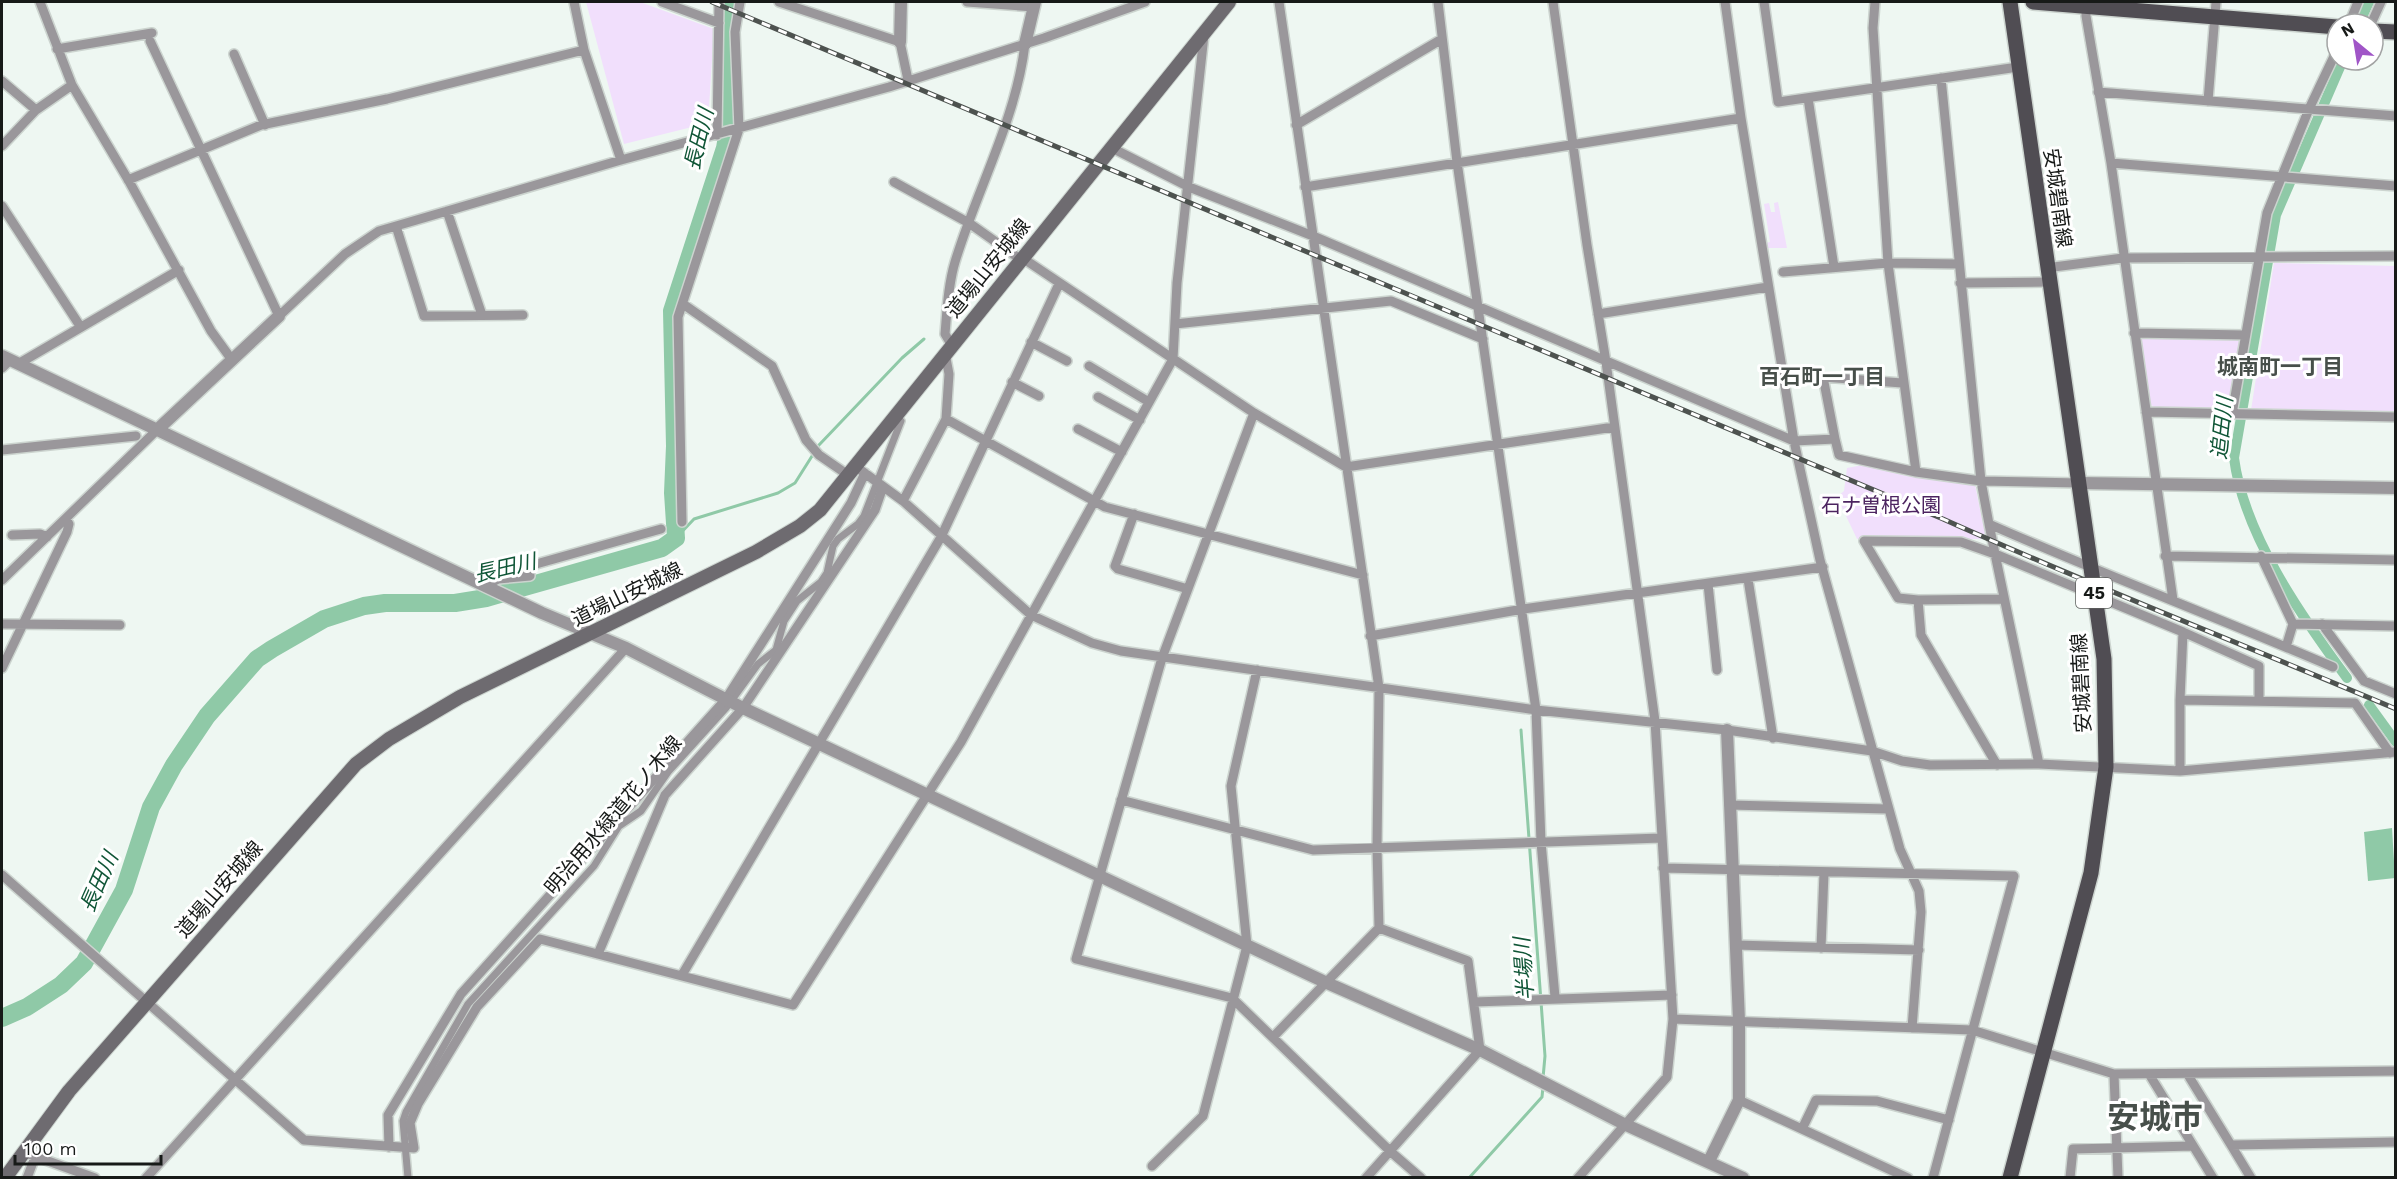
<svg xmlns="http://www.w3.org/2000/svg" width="2397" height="1179" font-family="'Work Sans','Noto Sans JP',sans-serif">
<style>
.green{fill:#f1dffc}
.water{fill:#8fc9a7}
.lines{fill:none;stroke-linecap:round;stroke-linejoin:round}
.stream{stroke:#8fc9a7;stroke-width:3}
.canal{stroke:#8fc9a7;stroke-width:10}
.river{stroke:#8fc9a7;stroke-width:18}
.pedestrian-casing{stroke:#ccd4cf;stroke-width:10}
.minor-casing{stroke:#ccd4cf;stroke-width:12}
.tertiary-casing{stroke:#ccd4cf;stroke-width:15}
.secondary-casing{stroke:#ccd4cf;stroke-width:16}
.primary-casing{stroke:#ccd4cf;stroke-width:18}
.pedestrian{stroke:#9a979b;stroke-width:7}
.minor{stroke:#9a979b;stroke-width:9}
.tertiary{stroke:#9a979b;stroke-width:12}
.secondary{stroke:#6e6b70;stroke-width:14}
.primary{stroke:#504d53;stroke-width:15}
.rail-casing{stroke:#4d524f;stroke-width:5}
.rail{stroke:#fff;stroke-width:3;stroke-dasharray:9;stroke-linecap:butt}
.labels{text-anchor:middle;stroke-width:6;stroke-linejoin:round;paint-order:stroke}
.shield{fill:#fff;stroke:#5d5f5d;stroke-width:1.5}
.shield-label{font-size:18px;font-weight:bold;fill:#171a18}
.street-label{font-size:20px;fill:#171a18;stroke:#fff}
.park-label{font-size:20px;fill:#4c2460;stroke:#fff}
.water-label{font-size:21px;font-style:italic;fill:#105637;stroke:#fff}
.neighbourhood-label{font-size:21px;font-weight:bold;fill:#474f4a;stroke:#fff}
.town-label{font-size:32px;font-weight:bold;fill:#474f4a;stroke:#fff}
</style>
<rect width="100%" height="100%" fill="#eef7f2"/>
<path class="green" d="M 586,2 L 640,2 L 714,29 L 708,123 L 624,144 Z
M 1778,202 L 1787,248 L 1766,248 L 1766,243 L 1770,242 L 1764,204 L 1769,203 L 1771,212 L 1775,212 L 1774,203 Z
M 2274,263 L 2395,266 L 2395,412 L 2251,410 Z
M 2145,336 L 2238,338 L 2241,343 L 2230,407 L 2227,410 L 2154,407 L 2150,404 L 2140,340 Z
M 1863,465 L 1906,476 L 1975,485 L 1985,533 L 1981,539 L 1857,539 L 1837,497 L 1844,491 L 1847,468 Z"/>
<path class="water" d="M 2392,828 L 2395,878 L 2368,881 L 2364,832 Z"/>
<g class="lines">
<path class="stream" d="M 676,538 L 694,519 L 778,493 L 795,483 L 819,445 L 902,358 L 924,339
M 1521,730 L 1545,1056 L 1543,1078
M 1469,1178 L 1542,1097 L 1543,1087"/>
<path class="canal" d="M 2359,24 L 2369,2
M 2343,60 L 2276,215 L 2234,458 C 2244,535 2302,617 2347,678
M 2369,705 L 2396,742"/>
<path class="river" d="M 2,1018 L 27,1007 L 61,985 L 84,963 L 124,890 L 151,807 L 174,765 L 207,716 L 257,659 L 272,649 L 324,619 L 364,606 L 385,603 L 455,603 L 486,598 L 662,548 L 676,538 L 673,493 L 675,446 L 672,311 L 725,148 L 730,120 L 729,56 L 732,2"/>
<g class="pedestrian-casing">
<path id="pedestrian" d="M 408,1178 L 403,1121 L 406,1112 L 468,1004 L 594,866 L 619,826 L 641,811 L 668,772 L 726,708 L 758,664 L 776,650 L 784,621 L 797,601 L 821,582 L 827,573 L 833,546 L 838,539 L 858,524 L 864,516 L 901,421"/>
</g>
<g class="minor-casing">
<path id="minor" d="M 40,2 L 72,85 L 130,183 L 211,331 L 232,360
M 574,2 L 584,50 L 621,160
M 662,2 L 719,23
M 779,2 L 900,42 L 908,80
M 967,2 L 1034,7
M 1438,2 L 1457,162 L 1536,710 L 1541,842 L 1555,997
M 1553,2 L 1587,245 L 1606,362 L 1655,721 L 1673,1019 L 1667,1077 L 1578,1178
M 1725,2 L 1741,118 L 1794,441 L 1820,560 L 1900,849 L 1919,891 L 1921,912 L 1912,1028
M 1764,2 L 1778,102 L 2018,67
M 1875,2 L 1873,28 L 1888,263 L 1916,472 L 1981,481 L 2079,483
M 2086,3 L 2086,16 L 2111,163 L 2173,600
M 2349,24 L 2358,2
M 2371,24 L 2381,2
M 150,41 L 279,316 L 345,254 L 379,231 L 621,160 L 889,87 L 1044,38 L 1145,2
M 57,49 L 152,33
M 234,54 L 265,125
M 1941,78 L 1981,481 L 1989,524 C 2102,574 2219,618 2333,667
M 2,81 L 36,110 L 72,85
M 2098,92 L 2396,116
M 1808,98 L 1834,267
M 2208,101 L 2216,2
M 1296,125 L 1442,39
M 717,135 L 719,2
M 2,146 L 36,110
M 1110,147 L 1189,187 L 1313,236 L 1794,441 L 1835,439 L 1839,455 L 1916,472
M 2111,163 L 2396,186
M 128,180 L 261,125 L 387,99 L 584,50
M 894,182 L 969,223 L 1020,259
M 1305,187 L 1741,118
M 2,206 L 80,326
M 447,211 L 482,315
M 396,226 L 424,316 L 523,315
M 1021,257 L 1254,413 L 1346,467 L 1614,427
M 2046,268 L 2123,258 L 2396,256
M 1783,272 L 1888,263 L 1959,264
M 1960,283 L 2048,282
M 683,304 L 772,366 L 806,440 L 819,455 L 848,475
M 1598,314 L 1768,287
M 1175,324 L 1391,301 L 1483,339
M 2134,333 L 2245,335
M 1031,342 L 1067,361
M 951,344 L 945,334 C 947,311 948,285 955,262 C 977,189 1016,120 1025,44
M 945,353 L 949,374 L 946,419
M 18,364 L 179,270
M 1089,366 L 1149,402
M 2,368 L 10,360
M 1012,382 L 1039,396
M 1098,397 L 1140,420
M 2146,412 L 2396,417
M 1254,413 L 1162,658 L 1076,959 L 1232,998 L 1391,1152 L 1421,1178
M 2232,414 L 2267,213 L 2309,109 L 2337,50
M 1078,429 L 1122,452
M 1835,439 L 1823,377 L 1902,383
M 2,450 L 136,436
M 855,466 L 903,501 L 1031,615 L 1092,643 L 1121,651 L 1536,710 L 1727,730 L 1872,751 L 1902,761 L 1930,765 L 2039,764 L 2180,771 L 2396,752
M 903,501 L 946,419 L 1105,507 L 1363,575
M 1134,514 L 1115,566 L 1118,569 L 1188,589
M 682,522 L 678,317 L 739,129 L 735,32 L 740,2
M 1989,524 L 1995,554 L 2183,632
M 12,535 L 40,534 L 47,537
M 2165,556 L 2396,560
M 2261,556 L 2293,624 L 2396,626
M 1748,579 L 1773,738
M 2,580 L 157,430
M 1708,584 L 1717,670
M 485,586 L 498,579 L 530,576 L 529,566 L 661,529
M 1918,600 L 2003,599
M 2,624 L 120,625
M 2322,624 L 2364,681 L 2396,694
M 1370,636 L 1523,609 L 1823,567
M 2286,647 L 2293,624
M 2,668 L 67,532 L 69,524 L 66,519
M 2259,701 L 2259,666 L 2183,632 L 2180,700 L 2355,703 L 2390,753
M 1997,765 L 1921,635 L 1918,600 L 1898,598 L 1864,541 L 1961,542 L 1995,554 L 2039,764
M 2180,771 L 2180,700
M 1121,800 L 1313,850 L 1661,838
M 1729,805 L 1888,809
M 1663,868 L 2014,876 L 1933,1178
M 2,875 L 304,1140 L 414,1148 L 410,1123 L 418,1104 L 477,1007 L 540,939 L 793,1005 L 961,742 L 1173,359 L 1177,283 L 1204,35
M 1735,945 L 1919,950
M 1821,948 L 1824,873
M 598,954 L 665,795 L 743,708 L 875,510 L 883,487
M 682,975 L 941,537 L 1059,284
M 1474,1002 L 1672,995
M 1673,1019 L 1972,1030 L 2114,1074 L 2118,1178
M 1273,1037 L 1379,928 L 1377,848 L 1379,688 L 1279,2
M 2114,1074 L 2396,1071
M 2149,1074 L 2213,1178
M 2188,1075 L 2231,1145 L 2396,1142
M 1739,1100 L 1908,1178
M 1802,1129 L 1816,1100 L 1877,1101 L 1949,1120
M 2231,1145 L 2251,1178
M 389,1147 L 388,1115 L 461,994 L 726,699 L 851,503 L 865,473
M 23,1152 L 95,1178
M 1152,1166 L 1203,1116 L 1247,946 L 1231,786 L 1257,670
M 27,1178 L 35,1157
M 146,1178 L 626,648
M 1366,1178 L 1480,1050 L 1468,961 L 1379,928
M 2070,1178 L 2073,1149 L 2193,1146"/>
</g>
<g class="tertiary-casing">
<path id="tertiary" d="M 900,42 L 901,2
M 1025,44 L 1035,2
M 2,356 L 542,613 L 626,648 L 743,708 L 1327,983 L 1480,1050 L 1624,1124 L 1743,1178
M 157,430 L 279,316
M 2079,483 L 2396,488
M 1709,1161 L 1739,1100 L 1739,1021 L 1727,730"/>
</g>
<g class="secondary-casing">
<path id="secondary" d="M 5,1178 L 69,1091 L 356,764 L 389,739 L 460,697 L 756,552 L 800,526 L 820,510 L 1229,2"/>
</g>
<g class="primary-casing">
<path id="primary" d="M 2010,2 L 2104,659 L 2106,767 L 2091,873 L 2010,1178
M 2033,2 L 2337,27
M 2373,31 L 2396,32"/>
</g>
<use href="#pedestrian" class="pedestrian"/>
<use href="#minor" class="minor"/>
<use href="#tertiary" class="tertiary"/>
<use href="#secondary" class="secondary"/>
<use href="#primary" class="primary"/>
<g class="rail-casing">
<path id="rail" d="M 712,2 L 1943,519 C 2092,586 2245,645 2396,709"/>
</g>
<use href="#rail" class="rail"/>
</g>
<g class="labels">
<rect class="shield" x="2076" y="578" width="36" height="30" rx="4.5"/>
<g class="shield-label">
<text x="2094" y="599">45</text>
</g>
<g class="street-label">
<text transform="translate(2058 198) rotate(82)" y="7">安城碧南線</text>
<text transform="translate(988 268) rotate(-51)" y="7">道場山安城線</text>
<text transform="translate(627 594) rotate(-26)" y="7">道場山安城線</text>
<text transform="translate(2081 683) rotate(-93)" y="7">安城碧南線</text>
<text transform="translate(613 815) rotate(-50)" y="7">明治用水緑道花ノ木線</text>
<text transform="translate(219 889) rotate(-49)" y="7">道場山安城線</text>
</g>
<g class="park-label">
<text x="1881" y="512">石ナ曽根公園</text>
</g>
<g class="water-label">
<text transform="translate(699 139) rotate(-76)" y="7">長田川</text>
<text transform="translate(2222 428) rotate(-84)" y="7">追田川</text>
<text transform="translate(505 568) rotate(-13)" y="7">長田川</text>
<text transform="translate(99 882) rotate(-66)" y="7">長田川</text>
<text transform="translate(1524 969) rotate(-94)" y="7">半場川</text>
</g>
<g class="neighbourhood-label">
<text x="2280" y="374">城南町一丁目</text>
<text x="1822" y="384">百石町一丁目</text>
</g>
<g class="town-label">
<text x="2155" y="1128">安城市</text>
</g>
</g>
<rect width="2397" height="1179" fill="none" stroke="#171a18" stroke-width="6"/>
<g transform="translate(2355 42) rotate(330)"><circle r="28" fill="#ffffff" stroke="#a2a3a3" stroke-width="1.5"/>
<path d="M0-4.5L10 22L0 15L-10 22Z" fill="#a055c7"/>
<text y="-9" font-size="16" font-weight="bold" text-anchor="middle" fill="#171a18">N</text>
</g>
<path d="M15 1155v9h146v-9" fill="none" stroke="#171a18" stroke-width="3"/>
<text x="24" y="1155" font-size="18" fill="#171a18" stroke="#ffffff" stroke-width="4.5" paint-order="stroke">100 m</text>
</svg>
